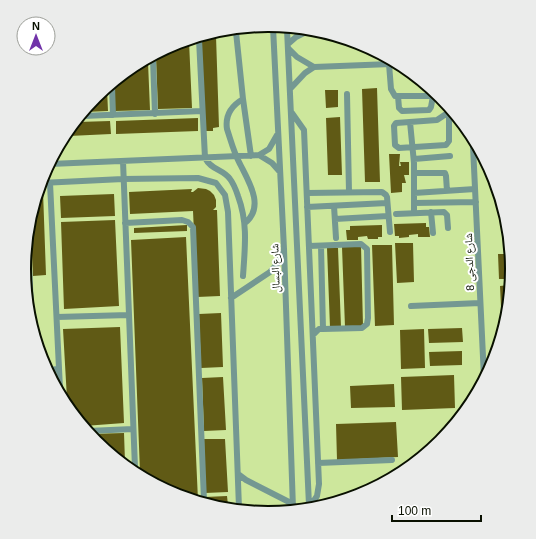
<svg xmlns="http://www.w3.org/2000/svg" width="536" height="539" font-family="Helvetica,'Noto Naskh Arabic',sans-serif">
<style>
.built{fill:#cde79c}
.building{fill:#605a15}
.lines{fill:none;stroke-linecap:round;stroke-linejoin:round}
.minor{stroke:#749892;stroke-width:6}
.labels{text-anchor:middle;stroke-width:4;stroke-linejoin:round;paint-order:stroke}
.street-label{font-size:11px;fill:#091000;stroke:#fff}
.rim{fill:none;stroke:#091000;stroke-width:2}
</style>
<rect width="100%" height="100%" fill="#d8f0ad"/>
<path class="built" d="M27 270a241 241 0 1 1 482 0a241 241 0 1 1-482 0Z"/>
<path class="building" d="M 216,36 L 219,127 L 213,128 L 213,131 L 205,131 L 201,39 Z
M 189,41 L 192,108 L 158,109 L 156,57 L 175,44 Z
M 148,62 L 150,110 L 115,111 L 114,85 Z
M 377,88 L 380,182 L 365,182 L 362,89 Z
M 107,89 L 108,111 L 85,112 L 96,97 Z
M 325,90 L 338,90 L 338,107 L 326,108 Z
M 340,117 L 342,175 L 328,175 L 326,118 Z
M 198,118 L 198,131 L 116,134 L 116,121 Z
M 110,121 L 111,134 L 69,136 L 78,122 Z
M 389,154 L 400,154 L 399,166 L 401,166 L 400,162 L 409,162 L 409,175 L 404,175 L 406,183 L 402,183 L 402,192 L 391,193 Z
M 198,188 L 206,189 L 210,191 L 214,195 L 216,200 L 216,207 L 213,210 L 217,210 L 220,296 L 197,297 L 193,211 L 130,214 L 129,192 L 192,189 L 191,192 L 193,192 Z
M 40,191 L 43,191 L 46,275 L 33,276 L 31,235 Z
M 114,194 L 115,216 L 61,218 L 60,196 Z
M 115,220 L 119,306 L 64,309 L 61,222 Z
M 426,223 L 426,227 L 429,227 L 430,237 L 418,237 L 418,234 L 409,235 L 409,237 L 399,238 L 399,236 L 395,236 L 394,224 Z
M 187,225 L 187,231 L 134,233 L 134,228 Z
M 382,225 L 382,237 L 378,237 L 378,239 L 368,239 L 367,236 L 358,237 L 358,240 L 347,240 L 346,230 L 350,230 L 350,226 Z
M 186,237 L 198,500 L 174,495 L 140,472 L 131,240 Z
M 395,243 L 413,243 L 414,282 L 397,283 Z
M 372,245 L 392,245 L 394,325 L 375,326 Z
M 361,246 L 363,326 L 345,327 L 342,247 Z
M 327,248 L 338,248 L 341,327 L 330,327 Z
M 498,254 L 508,254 L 509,279 L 499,279 Z
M 509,285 L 505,306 L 501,307 L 500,286 Z
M 221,313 L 223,367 L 201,368 L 199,314 Z
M 120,327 L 124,423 L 84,426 L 67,399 L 63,329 Z
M 462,328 L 463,342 L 429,343 L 428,329 Z
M 424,329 L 425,368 L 401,369 L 400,330 Z
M 462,351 L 462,365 L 430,366 L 429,352 Z
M 454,375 L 455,408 L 402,410 L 401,377 Z
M 223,377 L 226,430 L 204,431 L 202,378 Z
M 394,384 L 395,407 L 351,408 L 350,386 Z
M 396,422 L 398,457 L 337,460 L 336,424 Z
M 124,433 L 125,462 L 95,442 L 90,434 Z
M 204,439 L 225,439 L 228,492 L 205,493 Z
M 227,496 L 228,505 L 205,501 L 205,497 Z"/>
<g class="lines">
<path class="minor" d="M 273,27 L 284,249 L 293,508
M 287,29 L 309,505
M 236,32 L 243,99 L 251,156
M 199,39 L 205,158 C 211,170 223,169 230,179 C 234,184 236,190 238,196 C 248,223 245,247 243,276
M 288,44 L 296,37 L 304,33
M 288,48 L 297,57 L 314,67 L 391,64
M 153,59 L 155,114
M 389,64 L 391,89 L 395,96 L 430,96 L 442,98
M 112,86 L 113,115
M 290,89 L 305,73 L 314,67
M 347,94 L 349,192
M 398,96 L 399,108 L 402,111 L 429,110 L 431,107 L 433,96
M 243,99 C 231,106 225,116 227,129 C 231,141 234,153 240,164 C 249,182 265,207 245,223
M 449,112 L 449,141 L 446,145 L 399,148 L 395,145 L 394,126 L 396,123 L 437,120 Z
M 292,113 L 304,130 L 319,484 L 317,496 L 311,505
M 83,116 L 202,111
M 410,122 L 414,163 L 414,213
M 473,146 L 484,378
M 259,155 L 269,149 L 277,135
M 414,159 L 450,156
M 123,161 L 135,468
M 50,164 L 259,155 L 272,163 L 280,172
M 414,173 L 445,173 L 446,176 L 447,191
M 41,183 L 123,179 L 198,178 L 216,183 L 225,195 L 228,212 L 239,508
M 50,183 L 60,389
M 307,193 L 382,192 L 386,195 L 387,197 L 390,232
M 414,193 L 475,189
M 414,203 L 476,202
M 334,206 L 336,238
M 307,207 L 387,203
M 431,212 L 433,233
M 396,214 L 444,212 L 447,215 L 448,228
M 335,219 L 388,216
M 125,223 L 182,220 L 188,222 L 193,227 L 204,501
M 309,246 L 361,244 L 367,249 L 368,318 L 367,324 L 362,328 L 323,329 L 319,329 L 313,335
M 321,246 L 323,329
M 28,248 L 31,306
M 231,298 L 270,272 L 278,263 L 284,250
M 411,306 L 480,303
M 57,317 L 129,315
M 47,370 L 59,369
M 88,431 L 133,429
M 318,463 L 392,460
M 238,474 L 246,480 L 293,504"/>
</g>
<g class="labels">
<g class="street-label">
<text transform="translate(469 262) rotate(-92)" y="4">شارع الدجى 8</text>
<text transform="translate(275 268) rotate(-92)" y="4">شارع البسال</text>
</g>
</g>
<path d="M0 0H536V539H0ZM31 269a237 237 0 1 1 474 0a237 237 0 1 1-474 0Z" fill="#ebeceb" fill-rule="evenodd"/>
<path class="rim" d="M31 269a237 237 0 1 1 474 0a237 237 0 1 1-474 0Z"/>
<g transform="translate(36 36)"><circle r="19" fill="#ffffff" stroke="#9d9f99"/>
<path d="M0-3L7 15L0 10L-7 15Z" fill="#7133a9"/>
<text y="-6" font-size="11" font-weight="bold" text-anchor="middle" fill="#091000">N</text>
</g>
<path d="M392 515v6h89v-6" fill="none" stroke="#091000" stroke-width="2"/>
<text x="398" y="515" font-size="12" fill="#091000" stroke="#ffffff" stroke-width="3" paint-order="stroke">100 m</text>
</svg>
